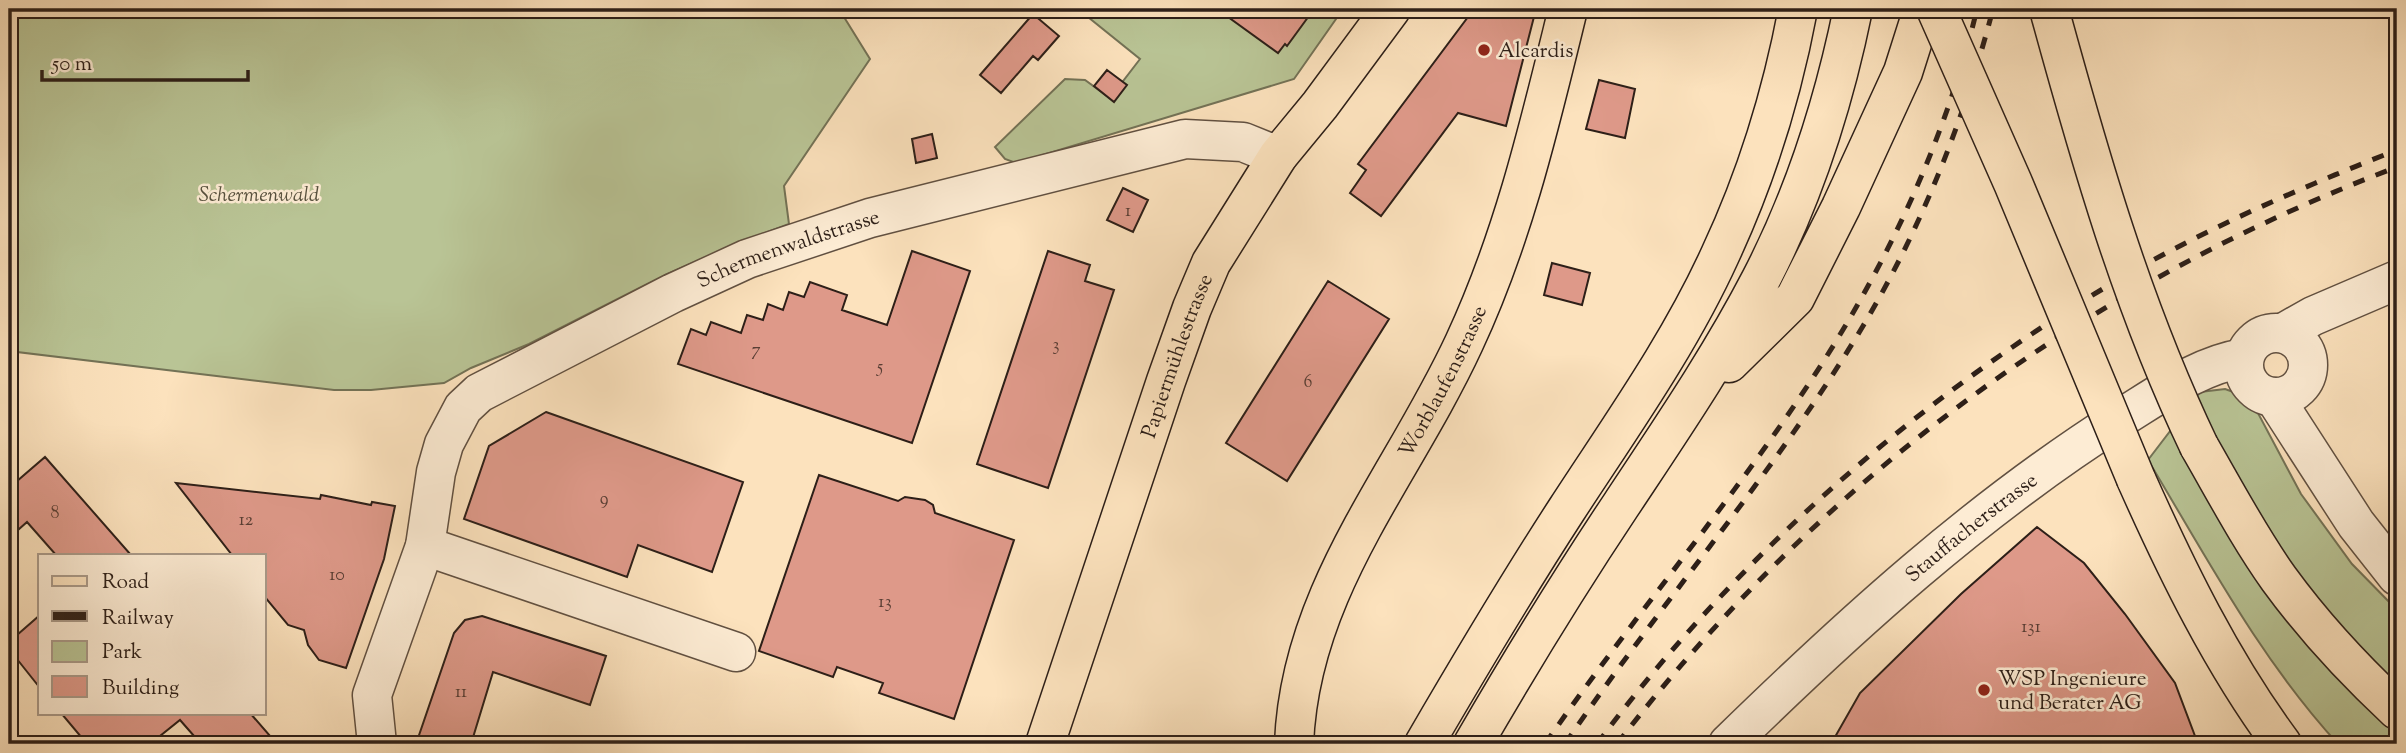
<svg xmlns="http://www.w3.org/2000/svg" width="2406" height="753" font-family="'Sorts Mill Goudy',serif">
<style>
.green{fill:#b9c495;stroke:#737256;stroke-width:2}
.building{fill:#de9989;stroke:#2d1f18;stroke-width:2}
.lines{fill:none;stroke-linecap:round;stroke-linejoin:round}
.minor-casing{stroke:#615041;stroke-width:41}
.major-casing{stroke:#2d1f18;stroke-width:41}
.highway-casing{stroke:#2d1f18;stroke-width:41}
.minor{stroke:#fdecd4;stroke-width:38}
.major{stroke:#fce2bd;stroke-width:38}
.highway{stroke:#fce2bd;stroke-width:38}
.rail{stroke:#2d1f18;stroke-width:5;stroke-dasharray:12 12;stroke-linecap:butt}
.highway-bridge-casing{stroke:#2d1f18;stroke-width:41;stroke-linecap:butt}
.highway-bridge{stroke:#fce2bd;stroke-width:38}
.poi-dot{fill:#8f2418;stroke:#fdecd4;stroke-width:2.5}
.labels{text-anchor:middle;stroke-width:5;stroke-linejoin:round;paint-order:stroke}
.number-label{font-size:18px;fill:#593e34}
.poi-label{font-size:21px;fill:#2d1f18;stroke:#fdecd4;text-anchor:start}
.park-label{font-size:21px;font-style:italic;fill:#57513e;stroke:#fdecd4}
.street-label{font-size:21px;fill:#2d1f18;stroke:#fdecd4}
</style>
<rect width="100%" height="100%" fill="#fce2bd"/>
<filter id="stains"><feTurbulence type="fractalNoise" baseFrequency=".00286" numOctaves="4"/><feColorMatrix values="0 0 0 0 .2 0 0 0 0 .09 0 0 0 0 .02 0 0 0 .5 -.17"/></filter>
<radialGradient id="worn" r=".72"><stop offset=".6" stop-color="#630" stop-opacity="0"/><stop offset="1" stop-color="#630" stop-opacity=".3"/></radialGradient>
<path class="green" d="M 9,9 L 839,9 L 870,59 L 784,186 L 789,224 L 741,242 L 665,275 L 529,344 L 471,368 L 444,383 L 371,390 L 334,390 L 9,351 Z
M 1078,9 L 1343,9 L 1294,79 L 1016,163 L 1005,159 L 995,147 L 1065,79 L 1085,80 L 1110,98 L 1140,59 Z
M 2225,389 L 2250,398 L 2301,494 L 2352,564 L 2397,610 L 2397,744 L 2338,744 C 2260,659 2207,558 2148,460 L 2200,392 Z"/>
<path class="building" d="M 1217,9 L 1314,9 L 1287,46 L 1285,44 L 1278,53 Z
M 1474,9 L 1536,9 L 1506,126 L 1458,113 L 1381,216 L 1350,193 L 1366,170 L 1358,164 Z
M 1033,14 L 1059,36 L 1038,60 L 1033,56 L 1001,93 L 980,75 Z
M 1107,70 L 1127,85 L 1114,102 L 1094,86 Z
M 1599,80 L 1635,89 L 1625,138 L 1586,129 Z
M 932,134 L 937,158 L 916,163 L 912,139 Z
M 1123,188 L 1148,200 L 1133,232 L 1107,220 Z
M 912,251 L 970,271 L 912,443 L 678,364 L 691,329 L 706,335 L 711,322 L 741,333 L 747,315 L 763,320 L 768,304 L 783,310 L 789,292 L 804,297 L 810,282 L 847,295 L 842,310 L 887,325 Z
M 1048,251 L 1090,265 L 1085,281 L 1114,290 L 1048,488 L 977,464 Z
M 1552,263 L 1590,273 L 1582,305 L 1544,295 Z
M 1328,281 L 1389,319 L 1287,481 L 1226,443 Z
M 546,412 L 743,482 L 712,572 L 638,545 L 627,577 L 464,519 L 489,446 Z
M 45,457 L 131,555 L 56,555 L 27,522 L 9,538 L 9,488 Z
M 819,475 L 898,501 L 905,497 L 925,500 L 933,505 L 935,513 L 1014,540 L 954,719 L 879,693 L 883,683 L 837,667 L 833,677 L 759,651 Z
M 176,483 L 320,499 L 321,495 L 371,505 L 372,502 L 395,506 L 384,559 L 346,668 L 319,660 L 308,645 L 304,630 L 288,625 L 264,596 L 264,555 L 232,555 Z
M 2037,527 L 2084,563 L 2125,614 L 2175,683 L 2198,744 L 1831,744 L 1860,693 L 1961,594 Z
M 40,615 L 40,688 L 9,649 L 9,642 Z
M 482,616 L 606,656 L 590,705 L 493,672 L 471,744 L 416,744 L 454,633 L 465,620 Z
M 61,713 L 250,713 L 277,744 L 201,744 L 180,720 L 150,744 L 87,744 Z"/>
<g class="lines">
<g class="minor-casing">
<g id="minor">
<path d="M 2283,333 L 2313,316 L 2397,280"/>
<circle cx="2276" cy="365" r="32"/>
<path d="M 2274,397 L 2356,524 L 2397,576"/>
<path d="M 425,546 L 736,652"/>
<path id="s1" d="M 377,744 L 372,695 L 425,546 L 436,472 L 444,444 L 463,408 L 479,393 L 673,293 L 747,259 L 870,218 L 1185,139 L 1243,142 L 1278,156"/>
<path id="s2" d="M 1728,744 C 1850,625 1976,510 2121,418 C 2160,394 2199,365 2244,358"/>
</g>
</g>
<g class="major-casing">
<g id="major">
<path id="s3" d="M 1045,744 L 1166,381 L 1192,308 L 1211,263 L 1278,156 L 1320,105 L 1391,9"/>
<path id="s4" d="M 1294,744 C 1300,589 1402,477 1464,343 C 1514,236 1540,123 1568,9"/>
</g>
</g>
<g class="highway-casing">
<path id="highway" d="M 1729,363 L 1795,298 L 1841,207 L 1903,72 L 1923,9
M 2199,446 C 2225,491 2249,537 2279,579 C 2314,627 2354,670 2397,710
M 2136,479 C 2177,571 2222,663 2282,744
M 1424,744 C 1470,665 1517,586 1567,509 C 1621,426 1679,345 1720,255 C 1757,176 1782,94 1798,9
M 1473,744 C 1520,663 1569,583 1621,505 C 1670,431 1720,358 1761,279 C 1805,194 1834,102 1853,9"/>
</g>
<use href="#minor" class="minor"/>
<use href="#major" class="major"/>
<use href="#highway" class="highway"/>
<path class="rail" d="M 1545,744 C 1634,615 1738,495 1823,362 C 1892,254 1947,134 1977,9
M 1565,744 C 1661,602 1775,473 1863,326 C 1922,227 1964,120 1993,9
M 1597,744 C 1738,554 1923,393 2128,274 C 2214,225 2305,186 2397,150
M 1617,744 C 1820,480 2085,285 2397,167"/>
<g class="highway-bridge-casing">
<path id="highway-bridge" d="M 1936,9 L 2013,183 L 2136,479
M 2049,9 C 2090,159 2132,306 2199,446"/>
</g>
<use href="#highway-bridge" class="highway-bridge"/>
</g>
<g class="poi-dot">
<circle cx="1484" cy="50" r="7"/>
<circle cx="1984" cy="690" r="7"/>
</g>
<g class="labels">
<g class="number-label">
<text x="1128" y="216">1</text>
<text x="1056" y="350">3</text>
<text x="756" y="355">7</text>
<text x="880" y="372">5</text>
<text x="1308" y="387">6</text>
<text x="604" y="504">9</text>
<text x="55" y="518">8</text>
<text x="246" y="525">12</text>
<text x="337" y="580">10</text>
<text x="885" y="607">13</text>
<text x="2031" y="632">131</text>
<text x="461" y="697">11</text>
</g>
<g class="poi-label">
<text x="1498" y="57">Alcardis</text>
<text x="1998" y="685">WSP Ingenieure<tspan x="1998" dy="24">und Berater AG</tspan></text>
</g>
<g class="park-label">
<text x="259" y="201">Schermenwald</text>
</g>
<g class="street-label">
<text dy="7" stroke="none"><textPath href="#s1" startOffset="716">Schermenwaldstrasse</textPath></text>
<text dy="7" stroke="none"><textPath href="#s3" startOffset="410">Papiermühlestrasse</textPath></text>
<text dy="7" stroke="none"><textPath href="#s4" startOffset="396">Worblaufenstrasse</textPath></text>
<text dy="7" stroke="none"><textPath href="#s2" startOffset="326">Stauffacherstrasse</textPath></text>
</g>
</g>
<rect width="2406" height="753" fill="none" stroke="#fce2bd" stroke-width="35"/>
<rect x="10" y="10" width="2385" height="732" fill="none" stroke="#2d1f18" stroke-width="3.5"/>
<rect x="18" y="18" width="2371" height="718" fill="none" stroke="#2d1f18" stroke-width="2"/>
<rect x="38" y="554" width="228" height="161" fill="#fdecd4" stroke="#aa9a89" stroke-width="2"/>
<rect x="52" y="576" width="35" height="10" fill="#fce2bd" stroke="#aa9a89" stroke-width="2"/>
<text x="102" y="588" font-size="21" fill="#2d1f18">Road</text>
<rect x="52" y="611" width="35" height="10" fill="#2d1f18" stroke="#aa9a89" stroke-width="2"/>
<text x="102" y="624" font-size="21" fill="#2d1f18">Railway</text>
<rect x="52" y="641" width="35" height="21" fill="#b9c495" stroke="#aa9a89" stroke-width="2"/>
<text x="102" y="658" font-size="21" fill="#2d1f18">Park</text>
<rect x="52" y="676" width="35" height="21" fill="#de9989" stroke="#aa9a89" stroke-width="2"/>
<text x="102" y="694" font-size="21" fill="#2d1f18">Building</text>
<path d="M42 70v10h206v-10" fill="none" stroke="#2d1f18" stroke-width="3.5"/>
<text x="52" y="70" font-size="21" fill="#2d1f18" stroke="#fdecd4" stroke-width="5" paint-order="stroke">50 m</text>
<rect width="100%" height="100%" filter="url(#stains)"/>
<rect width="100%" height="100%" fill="url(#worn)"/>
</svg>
